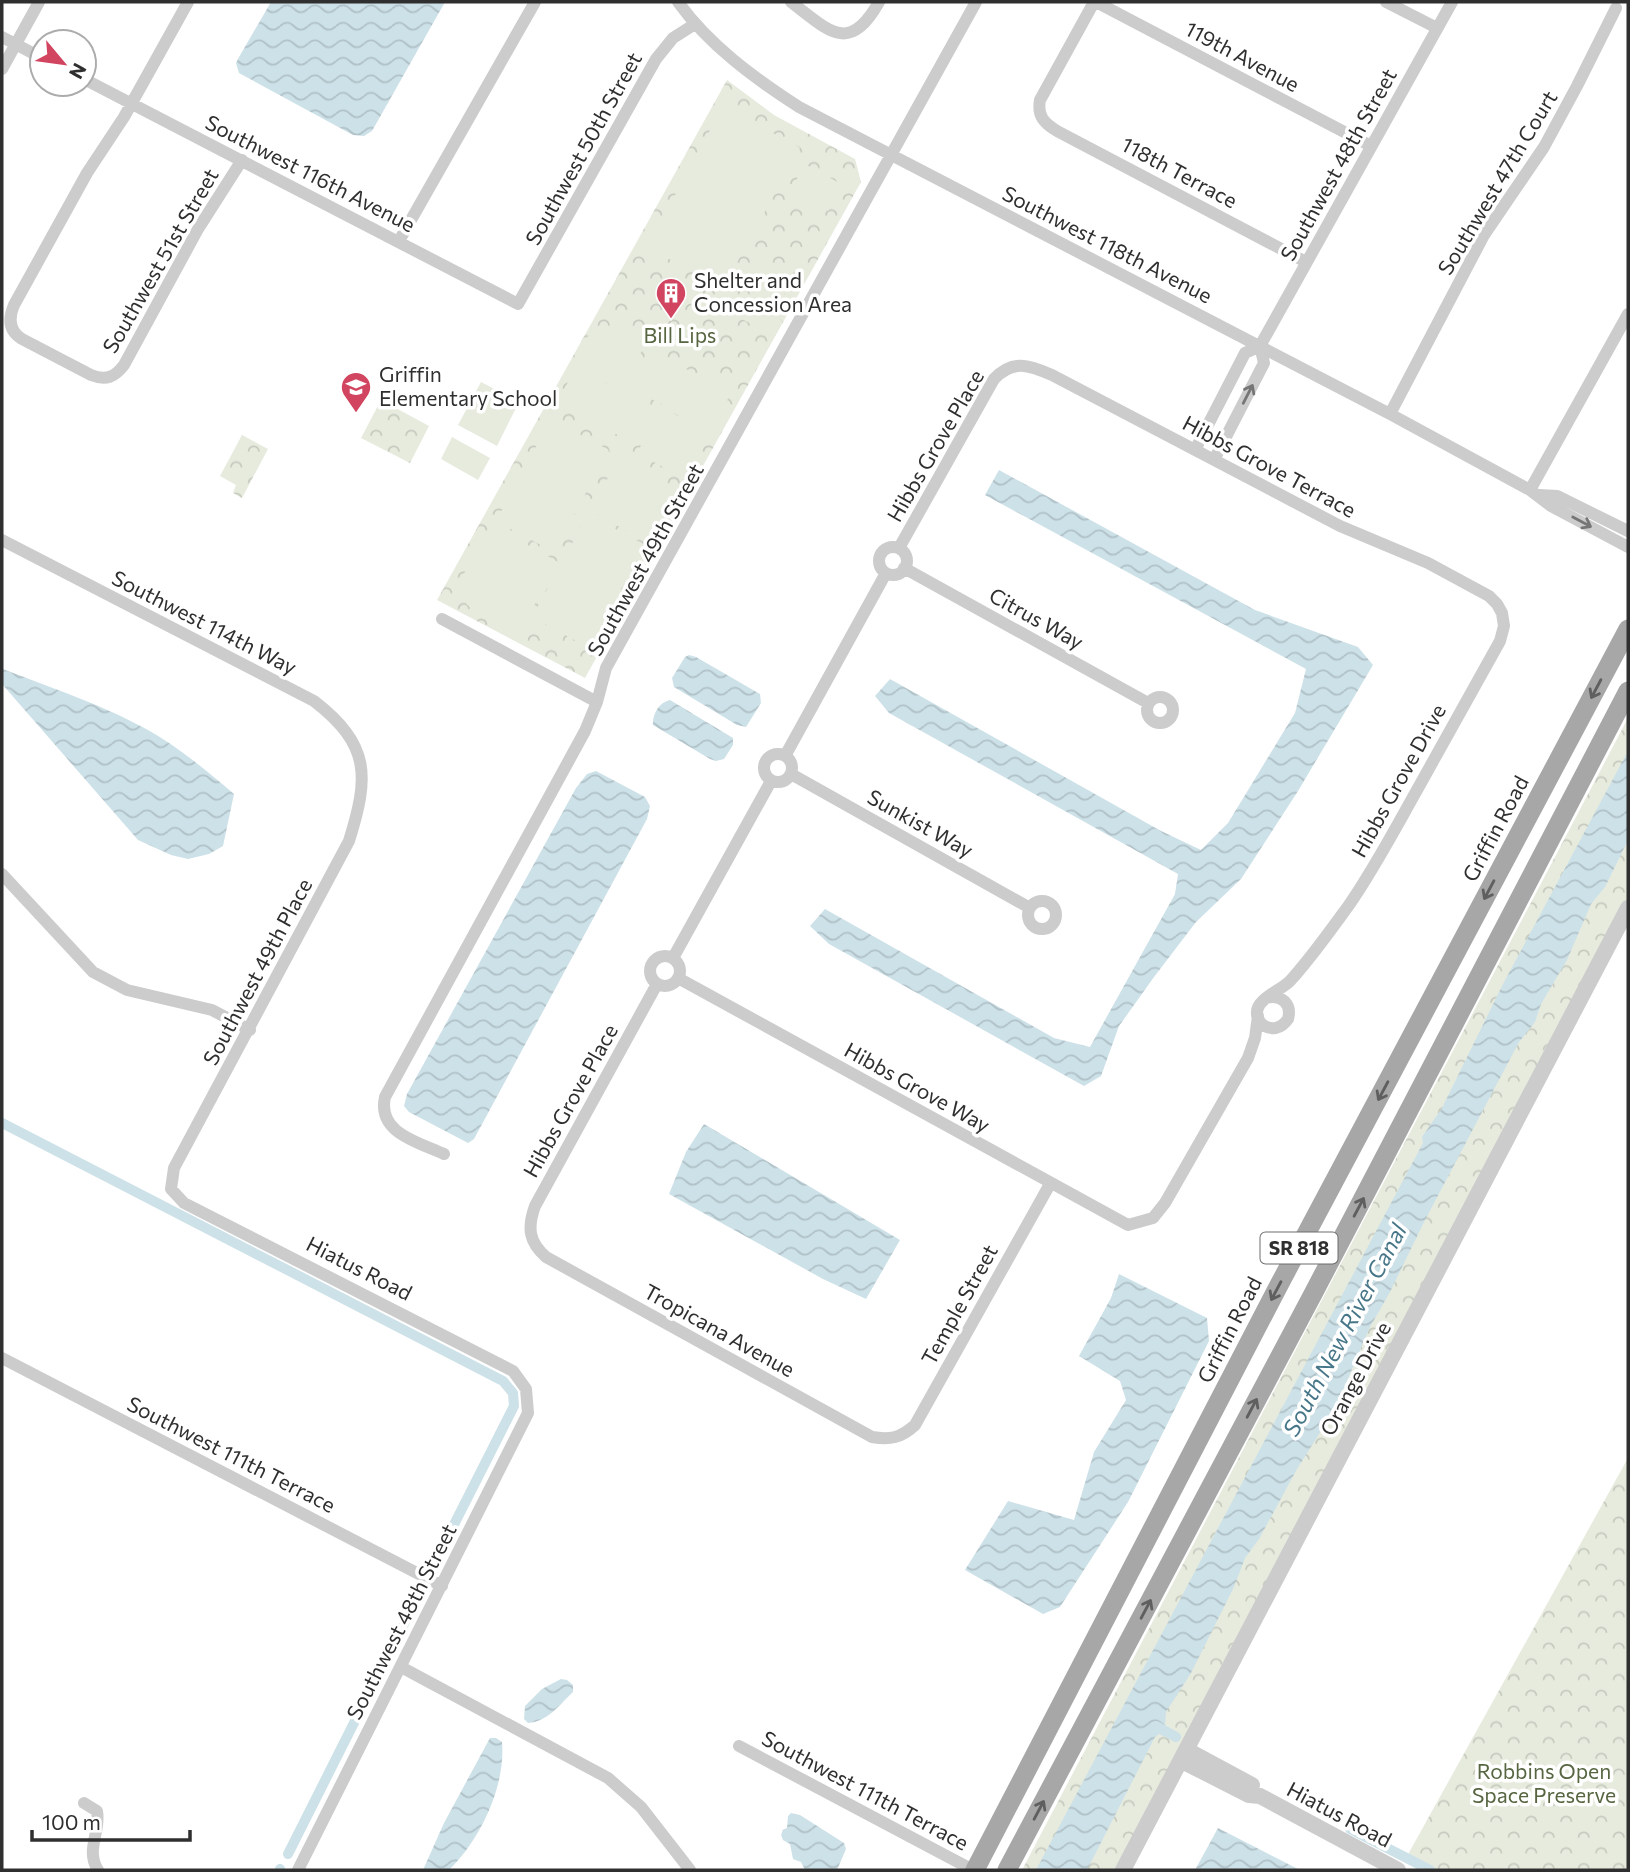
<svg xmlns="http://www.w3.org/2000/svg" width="1630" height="1872" font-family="Commissioner,sans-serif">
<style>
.forest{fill:url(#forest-crowns)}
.pitch{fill:#e6ebde}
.water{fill:url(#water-waves)}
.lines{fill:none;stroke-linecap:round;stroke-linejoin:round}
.canal{stroke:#cde1e8;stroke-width:10}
.minor{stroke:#ccc;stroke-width:12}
.tertiary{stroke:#ccc;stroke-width:16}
.primary{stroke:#a7a7a7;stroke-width:19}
.oneway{stroke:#767676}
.oneway2{stroke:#5f5f5f}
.labels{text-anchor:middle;stroke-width:7;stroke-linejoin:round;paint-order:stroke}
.shield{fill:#fff;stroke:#6d6d6d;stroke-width:2}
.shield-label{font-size:19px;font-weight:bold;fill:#2f2f2f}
.street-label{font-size:21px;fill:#2f2f2f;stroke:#fff}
.poi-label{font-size:21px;fill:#2f2f2f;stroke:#fff;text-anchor:start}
.park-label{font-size:21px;fill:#576641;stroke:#fff}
.water-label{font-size:23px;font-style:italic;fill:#467688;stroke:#fff}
</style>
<defs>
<pattern id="forest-crowns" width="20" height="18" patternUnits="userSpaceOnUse" patternTransform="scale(1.75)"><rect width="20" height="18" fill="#e6ebde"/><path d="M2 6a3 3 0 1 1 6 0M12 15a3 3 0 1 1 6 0" fill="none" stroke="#c6cabf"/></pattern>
<pattern id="water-waves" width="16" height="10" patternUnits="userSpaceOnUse" patternTransform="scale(1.75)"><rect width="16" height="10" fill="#cde1e8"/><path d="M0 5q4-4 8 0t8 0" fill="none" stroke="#b0c1c7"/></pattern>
</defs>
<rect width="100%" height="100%" fill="#fff"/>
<path class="forest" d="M 727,80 L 774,115 L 855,159 L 861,182 L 585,678 L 437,600 Z
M 381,400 L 429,426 L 410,463 L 361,438 Z
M 242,435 L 268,449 L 242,498 L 233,493 L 236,485 L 220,476 Z
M 1628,718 L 1628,898 L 1571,1006 L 1116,1870 L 1022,1870 Z
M 1628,1458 L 1628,1870 L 1430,1870 L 1406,1858 Z"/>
<path class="pitch" d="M 723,106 L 800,148 L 723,288 L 647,247 Z
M 805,164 L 843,185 L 828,211 L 791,190 Z
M 757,254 L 795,275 L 781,300 L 743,279 Z
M 732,296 L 783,321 L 775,336 L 724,310 Z
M 618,330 L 646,343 L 621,389 L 599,379 L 657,411 L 638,446 L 557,402 L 577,366 L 573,364 L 591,331 Z
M 649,349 L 731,393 L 711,431 L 629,387 Z
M 481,382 L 519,402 L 497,446 L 458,425 Z
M 662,407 L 709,433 L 687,472 L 678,475 L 637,453 Z
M 551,419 L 609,450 L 554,552 L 496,521 Z
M 452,437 L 490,458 L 478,480 L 441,459 Z
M 619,458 L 672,488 L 674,496 L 648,543 L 590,510 Z
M 588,514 L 645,545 L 589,648 L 532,617 Z
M 491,524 L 558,562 L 519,633 L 467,605 L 460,581 Z"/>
<path class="water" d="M 271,2 L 445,2 L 372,131 L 364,136 L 353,135 L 239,73 L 236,63 L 239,57 Z
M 999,470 L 1255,610 L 1358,647 L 1373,665 L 1298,791 L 1241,879 L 1196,922 L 1154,977 L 1119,1026 L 1101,1076 L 1084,1086 L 829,944 L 810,926 L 825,909 L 1054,1038 L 1090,1047 L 1175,894 L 1178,874 L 889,713 L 875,696 L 890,679 L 1161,831 L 1201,850 L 1228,823 L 1295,713 L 1306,669 L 985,495 Z
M 689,655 L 696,657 L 760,694 L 761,703 L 746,727 L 737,725 L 674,687 L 672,678 L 685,657 Z
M 3,669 C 56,690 119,710 166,741 C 190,757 212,775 234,794 L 223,846 L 209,854 L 188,859 L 171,855 L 138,840 L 2,684 Z
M 670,700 L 733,738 L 733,745 L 724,759 L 716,761 L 710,759 L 653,725 C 652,715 659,702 670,700 Z
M 1628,751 L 1628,840 L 1605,887 L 1591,904 L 1567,960 L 1541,1004 L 1535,1022 L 1519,1042 L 1424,1222 L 1390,1292 L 1370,1327 L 1335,1409 L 1297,1469 L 1259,1539 L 1245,1558 L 1234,1587 L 1191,1673 L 1166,1712 L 1165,1726 L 1170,1729 L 1166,1737 L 1159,1734 L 1155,1737 L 1087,1870 L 1036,1870 L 1423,1143 L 1422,1137 L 1442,1108 L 1503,984 Z
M 596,771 L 645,797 L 650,806 L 647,819 L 474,1139 L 468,1143 L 409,1112 L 404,1106 L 407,1094 L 576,788 L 587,774 Z
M 704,1124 L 900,1240 L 866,1299 L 823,1279 L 669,1194 L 686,1152 Z
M 1119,1274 L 1207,1318 L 1209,1341 L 1128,1502 L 1060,1607 L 1043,1614 L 965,1570 L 1008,1501 L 1074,1520 L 1094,1452 L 1126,1400 L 1120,1381 L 1079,1356 L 1111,1298 Z
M 561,1679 L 567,1680 L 573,1685 L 573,1692 C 559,1705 549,1721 528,1723 L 524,1719 L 525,1706 L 542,1689 Z
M 490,1738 L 496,1738 L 502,1742 C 506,1786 480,1840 449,1870 L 423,1870 L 444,1823 Z
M 791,1813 L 800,1815 L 844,1843 L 846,1849 L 837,1870 L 805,1870 L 801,1862 L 793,1859 L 790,1844 L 783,1840 L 781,1835 L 783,1830 L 787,1828 L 788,1816 Z
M 1218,1828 L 1300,1870 L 1195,1870 Z"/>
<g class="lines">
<path class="canal" d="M 2,1123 L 503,1381 L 513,1393 L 514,1406 L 429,1574
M 371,1690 L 421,1590
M 1156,1726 L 1176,1737
M 1350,1829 L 1430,1870
M 288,1854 L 363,1705
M 280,1870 L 280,1869"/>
<path class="minor" d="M 188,2 L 124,117 L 87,173 L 14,305 C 8,319 9,331 22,339 L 91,375 C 106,381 115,377 124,365 L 198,229 L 242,160
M 678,2 C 709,45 754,78 799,107 L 1390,414 L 1530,490 L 1551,506 L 1628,547
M 791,2 C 829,31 849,55 879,2
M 1094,2 L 1040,100 C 1037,116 1044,123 1057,131 L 1306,262
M 1096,2 L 1371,146
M 1386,2 L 1437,28
M 2,37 L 42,58
M 2,69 L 39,2
M 84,79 L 518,304 L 656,59 L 673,38 L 695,24
M 399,241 L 535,2
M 1390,414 L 1484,235 L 1544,147 L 1577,86 L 1616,8
M 1195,450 L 1245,353 L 1260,346 L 1452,2
M 1214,460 L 1264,363 L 1260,346
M 1530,490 L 1628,314
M 1539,495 L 1557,496 L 1628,531
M 2,540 L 314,701 C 371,745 369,777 349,841 L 174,1168 L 171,1189 L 184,1203 L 513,1371 L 526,1389 L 528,1413 L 298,1870
M879 561a14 14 0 1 1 28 0a14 14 0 1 1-28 0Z
M 899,548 L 994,379 C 1013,359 1029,365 1052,375 L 1340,526 L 1428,563 L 1489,596 L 1497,604 L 1502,613 L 1504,626 L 1500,641 C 1472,691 1444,741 1417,790 C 1395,829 1374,869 1349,905 C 1330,931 1311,958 1290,981 C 1281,990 1267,994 1260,1004 C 1248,1021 1274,1040 1288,1019 C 1292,1004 1282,994 1266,998
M 904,568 L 1148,703
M 442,619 L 597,702
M1147 710a13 13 0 1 1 26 0a13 13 0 1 1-26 0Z
M764 768a14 14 0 1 1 28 0a14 14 0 1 1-28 0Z
M 785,756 L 886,573
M 791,774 L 1030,908
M 2,874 L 93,972 L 127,990 L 212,1010 L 250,1030
M1028 915a14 14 0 1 1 28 0a14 14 0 1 1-28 0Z
M650 971a15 15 0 1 1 30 0a15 15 0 1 1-30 0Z
M 673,958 L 771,781
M 678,978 L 1128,1225 L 1153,1218 L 1165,1203 L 1248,1058 L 1255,1038 L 1258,1016
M 657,984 L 535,1206 C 527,1228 529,1242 546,1257 L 872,1437 C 890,1440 901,1438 915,1425 L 1050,1184
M 444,1154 C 418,1142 377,1133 385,1097 L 585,731 L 597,702 L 606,668 L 976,2
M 2,1358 L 442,1586
M 401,1667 L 608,1778 L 641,1807 L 690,1870
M 739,1746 L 973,1870
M 84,1803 L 97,1811 C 101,1832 85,1850 98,1870"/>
<path class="tertiary" d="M 1187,1750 L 1252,1785
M 1182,1761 L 1249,1795 L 1260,1796 L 1398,1870
M 1123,1870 L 1628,908"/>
<path class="primary" d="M 975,1870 L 1279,1285 L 1628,629
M 1007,1870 L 1313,1294 L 1628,691"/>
</g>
<defs><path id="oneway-shaft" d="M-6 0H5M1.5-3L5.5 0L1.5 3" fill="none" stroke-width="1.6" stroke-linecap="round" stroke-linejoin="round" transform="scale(1.75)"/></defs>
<g class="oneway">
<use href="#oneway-shaft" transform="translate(1248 394) rotate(-63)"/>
<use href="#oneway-shaft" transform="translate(1582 522) rotate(28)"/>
</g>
<g class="oneway2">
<use href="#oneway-shaft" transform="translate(1596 689) rotate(118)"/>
<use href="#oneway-shaft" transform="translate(1489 890) rotate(118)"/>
<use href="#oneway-shaft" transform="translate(1383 1091) rotate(118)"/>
<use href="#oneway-shaft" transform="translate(1359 1207) rotate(-62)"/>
<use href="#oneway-shaft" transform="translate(1276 1291) rotate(118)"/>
<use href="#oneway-shaft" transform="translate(1252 1408) rotate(-62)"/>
<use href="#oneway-shaft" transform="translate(1146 1609) rotate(-62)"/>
<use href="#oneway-shaft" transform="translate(1039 1810) rotate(-62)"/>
</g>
<defs>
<g id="building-pin" transform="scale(1.575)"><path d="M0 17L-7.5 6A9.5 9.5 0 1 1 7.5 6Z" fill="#d24560" stroke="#fff"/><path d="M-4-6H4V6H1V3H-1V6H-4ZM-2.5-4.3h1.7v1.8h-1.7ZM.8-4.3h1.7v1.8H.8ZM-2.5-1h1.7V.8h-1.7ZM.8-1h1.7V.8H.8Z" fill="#fff"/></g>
<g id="school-pin" transform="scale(1.575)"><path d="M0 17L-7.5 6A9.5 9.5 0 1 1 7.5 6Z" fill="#d24560" stroke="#fff"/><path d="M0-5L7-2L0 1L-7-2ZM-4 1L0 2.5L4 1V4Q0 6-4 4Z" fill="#fff"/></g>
</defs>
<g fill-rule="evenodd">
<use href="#building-pin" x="671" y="293"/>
<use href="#school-pin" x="356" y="387"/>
</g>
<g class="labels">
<rect class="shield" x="1260.5" y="1232.5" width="77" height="31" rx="5"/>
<g class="shield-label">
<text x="1299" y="1255">SR 818</text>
</g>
<g class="street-label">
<text transform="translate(1242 57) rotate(28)" y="7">119th Avenue</text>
<text transform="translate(584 149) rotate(-61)" y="7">Southwest 50th Street</text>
<text transform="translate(1339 165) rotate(-61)" y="7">Southwest 48th Street</text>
<text transform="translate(1179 173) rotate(28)" y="7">118th Terrace</text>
<text transform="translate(310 174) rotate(27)" y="7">Southwest 116th Avenue</text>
<text transform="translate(1498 183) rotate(-59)" y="7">Southwest 47th Court</text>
<text transform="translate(1107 245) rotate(27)" y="7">Southwest 118th Avenue</text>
<text transform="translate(161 261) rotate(-60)" y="7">Southwest 51st Street</text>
<text transform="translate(936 446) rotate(-60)" y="7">Hibbs Grove Place</text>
<text transform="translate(1269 467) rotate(28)" y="7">Hibbs Grove Terrace</text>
<text transform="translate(646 560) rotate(-61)" y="7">Southwest 49th Street</text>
<text transform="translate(1036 619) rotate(29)" y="7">Citrus Way</text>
<text transform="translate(204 623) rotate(27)" y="7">Southwest 114th Way</text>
<text transform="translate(1399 781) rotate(-61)" y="7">Hibbs Grove Drive</text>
<text transform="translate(920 824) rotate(29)" y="7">Sunkist Way</text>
<text transform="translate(1496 829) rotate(-62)" y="7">Griffin Road</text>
<text transform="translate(258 972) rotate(-62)" y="7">Southwest 49th Place</text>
<text transform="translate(917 1088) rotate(29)" y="7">Hibbs Grove Way</text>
<text transform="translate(571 1101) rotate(-61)" y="7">Hibbs Grove Place</text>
<text transform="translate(359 1269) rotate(27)" y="7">Hiatus Road</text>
<text transform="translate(960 1305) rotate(-61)" y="7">Temple Street</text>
<text transform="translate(1230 1330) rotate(-63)" y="7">Griffin Road</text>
<text transform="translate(719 1331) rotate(29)" y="7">Tropicana Avenue</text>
<text transform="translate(1356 1379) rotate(-62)" y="7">Orange Drive</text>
<text transform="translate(231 1455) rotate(27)" y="7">Southwest 111th Terrace</text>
<text transform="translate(402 1622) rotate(-63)" y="7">Southwest 48th Street</text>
<text transform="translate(865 1791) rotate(28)" y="7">Southwest 111th Terrace</text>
<text transform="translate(1339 1815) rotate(28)" y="7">Hiatus Road</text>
</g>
<g class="poi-label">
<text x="694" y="288">Shelter and<tspan x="694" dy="24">Concession Area</tspan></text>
<text x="379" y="382">Griffin<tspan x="379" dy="24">Elementary School</tspan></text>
</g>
<g class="park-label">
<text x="680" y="343">Bill Lips</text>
<text x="1544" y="1779">Robbins Open<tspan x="1544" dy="24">Space Preserve</tspan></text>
</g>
<g class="water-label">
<text transform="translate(1345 1330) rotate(-62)" y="8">South New River Canal</text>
</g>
</g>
<rect width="1630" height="1872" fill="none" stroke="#2f2f2f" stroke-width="7"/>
<g transform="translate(63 63) rotate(119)"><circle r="33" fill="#ffffff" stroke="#acacac" stroke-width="2"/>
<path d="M0-5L12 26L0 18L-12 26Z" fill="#d24560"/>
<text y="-10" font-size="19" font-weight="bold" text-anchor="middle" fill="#2f2f2f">N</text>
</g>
<path d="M32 1830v10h158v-10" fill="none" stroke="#2f2f2f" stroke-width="3.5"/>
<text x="42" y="1830" font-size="21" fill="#2f2f2f" stroke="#ffffff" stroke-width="5" paint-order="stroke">100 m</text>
</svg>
